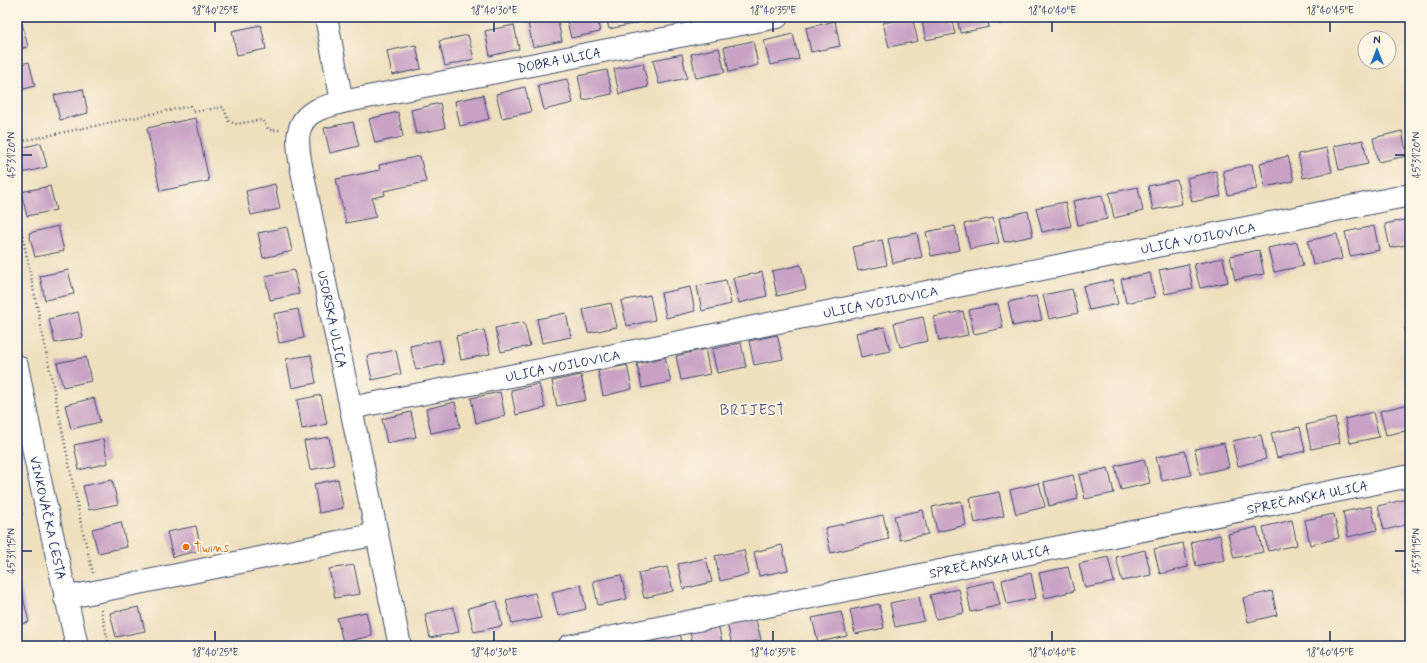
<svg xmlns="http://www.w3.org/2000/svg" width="1427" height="663" font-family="Mynerve,sans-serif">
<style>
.building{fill:#c8a1c5}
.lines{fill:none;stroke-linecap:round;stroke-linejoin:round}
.minor-casing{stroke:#3b496c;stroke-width:24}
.major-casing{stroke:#3b496c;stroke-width:24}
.path{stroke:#3b496c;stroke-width:2.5;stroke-dasharray:1 3;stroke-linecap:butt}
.minor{stroke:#fff;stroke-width:22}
.major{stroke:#fff;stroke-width:22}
.ticks{fill:none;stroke:#1b2f5e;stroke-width:1.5}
.food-dot{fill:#e8710a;stroke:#fcf5e5;stroke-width:1.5}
.labels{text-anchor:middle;stroke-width:3.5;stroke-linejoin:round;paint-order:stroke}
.street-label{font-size:13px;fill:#1b2f5e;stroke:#fcf5e5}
.food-label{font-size:13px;fill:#c56008;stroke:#fcf5e5;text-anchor:start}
.quarter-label{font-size:15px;letter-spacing:1px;fill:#585782;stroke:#fcf5e5}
.neatline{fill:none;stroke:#1b2f5e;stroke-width:1.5}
.ticks-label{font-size:10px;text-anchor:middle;fill:#1b2f5e}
</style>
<rect width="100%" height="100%" fill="#fcf5e5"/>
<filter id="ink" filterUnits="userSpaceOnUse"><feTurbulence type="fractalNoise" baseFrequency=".025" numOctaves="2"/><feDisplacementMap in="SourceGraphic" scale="8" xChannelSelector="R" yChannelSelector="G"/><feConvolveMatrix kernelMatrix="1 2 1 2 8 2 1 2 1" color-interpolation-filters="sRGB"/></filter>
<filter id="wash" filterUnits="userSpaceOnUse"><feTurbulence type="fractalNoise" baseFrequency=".012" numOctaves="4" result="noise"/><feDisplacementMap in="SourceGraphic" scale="16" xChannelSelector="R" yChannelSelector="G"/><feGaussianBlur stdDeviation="0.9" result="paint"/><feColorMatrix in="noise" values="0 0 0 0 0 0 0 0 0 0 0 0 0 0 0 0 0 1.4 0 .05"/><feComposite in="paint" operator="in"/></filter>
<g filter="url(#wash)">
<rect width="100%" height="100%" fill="#eedfbd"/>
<g id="blocks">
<path class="building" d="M 557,17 L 562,41 L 533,47 L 528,23 Z
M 566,17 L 597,17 L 600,32 L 571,38 Z
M 606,17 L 637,17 L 638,23 L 609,29 Z
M 644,17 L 666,17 L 666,18 L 645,22 Z
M 912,17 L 918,41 L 889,47 L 883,23 Z
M 921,17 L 951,17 L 955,34 L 926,40 Z
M 957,17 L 987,17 L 989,27 L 960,33 Z
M 998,17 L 1029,17 L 1029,18 L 999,24 Z
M 1314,17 L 1333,17 L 1333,18 L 1315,21 Z
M 835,21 L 840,46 L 811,52 L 806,28 Z
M 22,23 L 28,47 L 17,49 L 17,24 Z
M 261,25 L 266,49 L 237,55 L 232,31 Z
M 514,25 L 519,49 L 490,56 L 485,31 Z
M 793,34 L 799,59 L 770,65 L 764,41 Z
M 468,35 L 474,59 L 445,66 L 439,41 Z
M 753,41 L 758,65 L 729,72 L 724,47 Z
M 416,45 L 421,69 L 392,75 L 387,51 Z
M 719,48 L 725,72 L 696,78 L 691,54 Z
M 682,54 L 687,78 L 659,84 L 653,60 Z
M 29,62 L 35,86 L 17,91 L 17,65 Z
M 643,63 L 648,87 L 619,94 L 614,69 Z
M 607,70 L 612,94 L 583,100 L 578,76 Z
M 567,79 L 573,103 L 544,110 L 538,85 Z
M 525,87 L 531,112 L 502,118 L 496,94 Z
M 83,89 L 88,113 L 60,120 L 54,95 Z
M 483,95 L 489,119 L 460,126 L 455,101 Z
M 440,103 L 445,128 L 416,134 L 411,110 Z
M 398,112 L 403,137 L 375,143 L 369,119 Z
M 196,118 L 209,181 L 160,191 L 147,128 Z
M 353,122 L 359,146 L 330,153 L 324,128 Z
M 1402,131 L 1407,156 L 1378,162 L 1373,138 Z
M 1363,140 L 1368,164 L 1339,170 L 1334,146 Z
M 41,143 L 47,167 L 18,174 L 17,149 Z
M 1327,148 L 1332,172 L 1303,178 L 1298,154 Z
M 420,156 L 426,182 L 384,191 L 385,195 L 372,198 L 376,217 L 346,223 L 336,179 L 380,170 L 379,165 Z
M 1288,156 L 1294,181 L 1265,187 L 1260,163 Z
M 1252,164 L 1257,189 L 1228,195 L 1223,171 Z
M 1216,171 L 1221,196 L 1192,202 L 1187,178 Z
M 1177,180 L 1182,204 L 1153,210 L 1148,186 Z
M 275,184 L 280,209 L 251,215 L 246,191 Z
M 50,186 L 56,210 L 27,216 L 21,192 Z
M 1138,187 L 1143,211 L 1114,218 L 1109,193 Z
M 1102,195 L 1107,219 L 1078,225 L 1073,201 Z
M 1065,202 L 1071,226 L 1042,232 L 1036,208 Z
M 1028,211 L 1033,236 L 1004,242 L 999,218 Z
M 993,218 L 999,243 L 970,249 L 964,224 Z
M 1410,219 L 1410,244 L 1390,248 L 1385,224 Z
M 58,226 L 64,251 L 35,257 L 29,233 Z
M 955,226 L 960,250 L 931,256 L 926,232 Z
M 1374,226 L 1379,250 L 1350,256 L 1345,232 Z
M 287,227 L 292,251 L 263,258 L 258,233 Z
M 917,233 L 922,257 L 893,263 L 888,239 Z
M 1337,234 L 1342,259 L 1313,265 L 1308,241 Z
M 882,240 L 887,265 L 858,271 L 853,247 Z
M 1297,242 L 1303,266 L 1274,272 L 1268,248 Z
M 1259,250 L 1264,274 L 1235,280 L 1230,256 Z
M 1223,258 L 1228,282 L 1200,288 L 1194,264 Z
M 1188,264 L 1193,288 L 1165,294 L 1159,270 Z
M 801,265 L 806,289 L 777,296 L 772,271 Z
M 68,270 L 74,294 L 45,300 L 40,276 Z
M 294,270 L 299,294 L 270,300 L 265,276 Z
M 762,272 L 767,296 L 739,303 L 733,278 Z
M 1150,273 L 1155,297 L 1126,303 L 1121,279 Z
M 726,280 L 731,304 L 702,311 L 697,286 Z
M 1112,280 L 1118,304 L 1089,310 L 1083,286 Z
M 690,287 L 695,311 L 666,318 L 661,293 Z
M 1072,289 L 1078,313 L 1049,319 L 1043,295 Z
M 650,295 L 655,320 L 627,326 L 621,301 Z
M 1036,296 L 1042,320 L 1013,326 L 1008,302 Z
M 611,303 L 617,327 L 588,333 L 583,309 Z
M 998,304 L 1003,328 L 974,334 L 969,310 Z
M 298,309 L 304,338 L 279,343 L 274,314 Z
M 963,311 L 968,335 L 939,341 L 934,317 Z
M 78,312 L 83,337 L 55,343 L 49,319 Z
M 566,313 L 571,337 L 542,343 L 537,319 Z
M 923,317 L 928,341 L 900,347 L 894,323 Z
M 524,322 L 530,346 L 501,352 L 495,328 Z
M 884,327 L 890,351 L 861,357 L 856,333 Z
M 1410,327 L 1410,351 L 1409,351 L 1405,328 Z
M 484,330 L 490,354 L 461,360 L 456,336 Z
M 777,335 L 783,359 L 754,365 L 749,341 Z
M 439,340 L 444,364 L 416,370 L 410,346 Z
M 741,343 L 746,367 L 717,373 L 712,349 Z
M 705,349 L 710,374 L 681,380 L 676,356 Z
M 396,350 L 401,374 L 372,380 L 367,356 Z
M 311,355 L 316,383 L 292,388 L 286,359 Z
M 86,357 L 91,381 L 63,387 L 57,363 Z
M 665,357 L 671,382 L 642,388 L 637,364 Z
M 627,365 L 632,389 L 603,396 L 598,371 Z
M 581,375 L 586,400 L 557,406 L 552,381 Z
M 539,384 L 545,408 L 516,415 L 511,390 Z
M 500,392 L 505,416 L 476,423 L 471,398 Z
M 321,395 L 327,424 L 302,429 L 297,400 Z
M 94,398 L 100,422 L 71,429 L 65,405 Z
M 455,402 L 460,427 L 431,433 L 426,409 Z
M 1409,404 L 1410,430 L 1386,435 L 1380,411 Z
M 411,412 L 416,437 L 387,443 L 382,419 Z
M 1373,412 L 1379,437 L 1350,443 L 1345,419 Z
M 1335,418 L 1340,443 L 1311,449 L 1306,425 Z
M 1300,427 L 1305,451 L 1277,458 L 1271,433 Z
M 1261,435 L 1266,459 L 1238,466 L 1232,441 Z
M 329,437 L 334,465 L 310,470 L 304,441 Z
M 103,439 L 108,463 L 79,470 L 74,445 Z
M 1224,443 L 1229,467 L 1200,474 L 1195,449 Z
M 1185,451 L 1191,475 L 1162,481 L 1156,457 Z
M 1144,459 L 1150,483 L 1121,490 L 1115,466 Z
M 1108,468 L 1114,493 L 1085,499 L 1079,475 Z
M 1073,475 L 1078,499 L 1049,506 L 1044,482 Z
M 338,479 L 343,508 L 319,513 L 314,484 Z
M 112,480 L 118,504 L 89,510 L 83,486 Z
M 1039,483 L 1045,507 L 1016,514 L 1010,490 Z
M 999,492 L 1004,516 L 975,523 L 970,498 Z
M 1407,499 L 1410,513 L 1410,524 L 1384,530 L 1378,506 Z
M 961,501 L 966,525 L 937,532 L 932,507 Z
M 19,503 L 22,515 L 17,517 L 17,504 Z
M 1371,506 L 1377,530 L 1348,537 L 1343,512 Z
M 923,510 L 928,534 L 900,540 L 894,516 Z
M 1334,514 L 1339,538 L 1310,545 L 1305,520 Z
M 883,515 L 889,539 L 831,553 L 825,528 Z
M 1292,520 L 1297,545 L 1268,551 L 1263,527 Z
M 121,522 L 127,547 L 98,553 L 92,529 Z
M 196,526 L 201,550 L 173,557 L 167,532 Z
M 1257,527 L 1263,552 L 1234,558 L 1228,534 Z
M 1220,535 L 1225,560 L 1196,566 L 1191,542 Z
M 1183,543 L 1188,567 L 1160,574 L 1154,549 Z
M 782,545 L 788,570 L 759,576 L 754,552 Z
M 744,550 L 749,574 L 720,581 L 715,556 Z
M 1145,550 L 1151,575 L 1122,581 L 1116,557 Z
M 1108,557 L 1114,582 L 1085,588 L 1079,564 Z
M 706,558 L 712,582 L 683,589 L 678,564 Z
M 354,565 L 360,594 L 335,598 L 329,569 Z
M 667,567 L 673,591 L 644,598 L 638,573 Z
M 1068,567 L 1074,591 L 1045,598 L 1039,573 Z
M 17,572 L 29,622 L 17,625 Z
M 1031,573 L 1036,598 L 1007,604 L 1002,580 Z
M 621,575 L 627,599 L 598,605 L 593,581 Z
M 994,581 L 1000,605 L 971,612 L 966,587 Z
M 581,585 L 586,609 L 558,616 L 552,592 Z
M 959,589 L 964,613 L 936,619 L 930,595 Z
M 1272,591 L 1277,615 L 1248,622 L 1243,598 Z
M 535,593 L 541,618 L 512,624 L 506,600 Z
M 919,597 L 924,621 L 895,627 L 890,603 Z
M 497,601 L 502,626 L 474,632 L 468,608 Z
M 879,604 L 884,628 L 855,634 L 850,610 Z
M 139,607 L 145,631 L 116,637 L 110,613 Z
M 453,607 L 459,632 L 430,638 L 425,614 Z
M 366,612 L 372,636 L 343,642 L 337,618 Z
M 841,612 L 847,636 L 818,642 L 812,618 Z
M 755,616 L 761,640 L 732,646 L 727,622 Z
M 718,625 L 723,646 L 693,646 L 690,631 Z
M 680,634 L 683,646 L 652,646 L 651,640 Z"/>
</g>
</g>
<g filter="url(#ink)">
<use href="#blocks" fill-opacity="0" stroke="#3b496c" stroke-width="1"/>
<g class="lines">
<g class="minor-casing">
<g id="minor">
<path id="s1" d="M 326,17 L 342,102 C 334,105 325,106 317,110 C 291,122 298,149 302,171 L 400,646"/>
<path id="s2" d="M 342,102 L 777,17"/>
<path id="s3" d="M 351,408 L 1410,195"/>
<path d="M 65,598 L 377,534"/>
<path id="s4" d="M 569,646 L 1410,476"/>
</g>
</g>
<g class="major-casing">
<g id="major">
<path id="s5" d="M 17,366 L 36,462 L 77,646"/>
</g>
</g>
<path class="path" d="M 17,142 L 190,106 L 194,112 L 223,107 L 229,121 L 235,124 L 262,120 L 269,130 L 281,130
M 17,208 L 82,528 L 93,573
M 101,609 L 109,646"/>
<use href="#minor" class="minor"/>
<use href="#major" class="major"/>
</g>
</g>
<path class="ticks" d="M 215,22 L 215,32M 494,22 L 494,32M 773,22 L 773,32M 1052,22 L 1052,32M 1330,22 L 1330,32M 22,155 L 32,155M 1395,155 L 1405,155M 22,551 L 32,551M 1395,551 L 1405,551M 215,631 L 215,641M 494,631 L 494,641M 773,631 L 773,641M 1052,631 L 1052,641M 1330,631 L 1330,641"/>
<circle class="food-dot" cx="186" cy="547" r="4"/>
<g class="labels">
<g class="street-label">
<text dy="5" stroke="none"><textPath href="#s2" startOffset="221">DOBRA ULICA</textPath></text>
<text dy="5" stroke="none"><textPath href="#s3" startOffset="864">ULICA VOJLOVICA</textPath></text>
<text dy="5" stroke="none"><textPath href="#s3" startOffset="540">ULICA VOJLOVICA</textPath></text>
<text dy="5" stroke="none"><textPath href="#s1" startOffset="333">USORSKA ULICA</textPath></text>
<text dy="5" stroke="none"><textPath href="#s3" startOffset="216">ULICA VOJLOVICA</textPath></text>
<text dy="5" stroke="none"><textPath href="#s4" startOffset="753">SPREČANSKA ULICA</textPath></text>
<text dy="5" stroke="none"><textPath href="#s5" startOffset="155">VINKOVAČKA CESTA</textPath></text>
<text dy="5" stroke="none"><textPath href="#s4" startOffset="429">SPREČANSKA ULICA</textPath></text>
</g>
<g class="food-label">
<text x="194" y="552">Twins</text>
</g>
<g class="quarter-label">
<text x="753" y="415">BRIJEST</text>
</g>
</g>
<rect width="1427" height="663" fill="none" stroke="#fcf5e5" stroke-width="44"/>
<g transform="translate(1377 50)"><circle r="19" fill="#fcf5e5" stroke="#a2a6af"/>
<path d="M0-3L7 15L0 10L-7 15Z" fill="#1f6fb2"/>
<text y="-6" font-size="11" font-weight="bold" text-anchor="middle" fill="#1b2f5e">N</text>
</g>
<rect x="22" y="22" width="1383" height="619" class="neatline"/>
<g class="ticks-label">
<text x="215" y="14">18°40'25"E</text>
<text x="494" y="14">18°40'30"E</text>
<text x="773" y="14">18°40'35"E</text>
<text x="1052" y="14">18°40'40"E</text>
<text x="1330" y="14">18°40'45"E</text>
<text transform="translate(11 155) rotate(-90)" y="4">45°31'20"N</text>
<text transform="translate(1416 155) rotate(-90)" y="4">45°31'20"N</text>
<text transform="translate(11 551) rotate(-90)" y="4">45°31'15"N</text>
<text transform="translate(1416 551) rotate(-90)" y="4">45°31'15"N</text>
<text x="215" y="656">18°40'25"E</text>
<text x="494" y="656">18°40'30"E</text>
<text x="773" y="656">18°40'35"E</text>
<text x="1052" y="656">18°40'40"E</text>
<text x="1330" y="656">18°40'45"E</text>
</g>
</svg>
